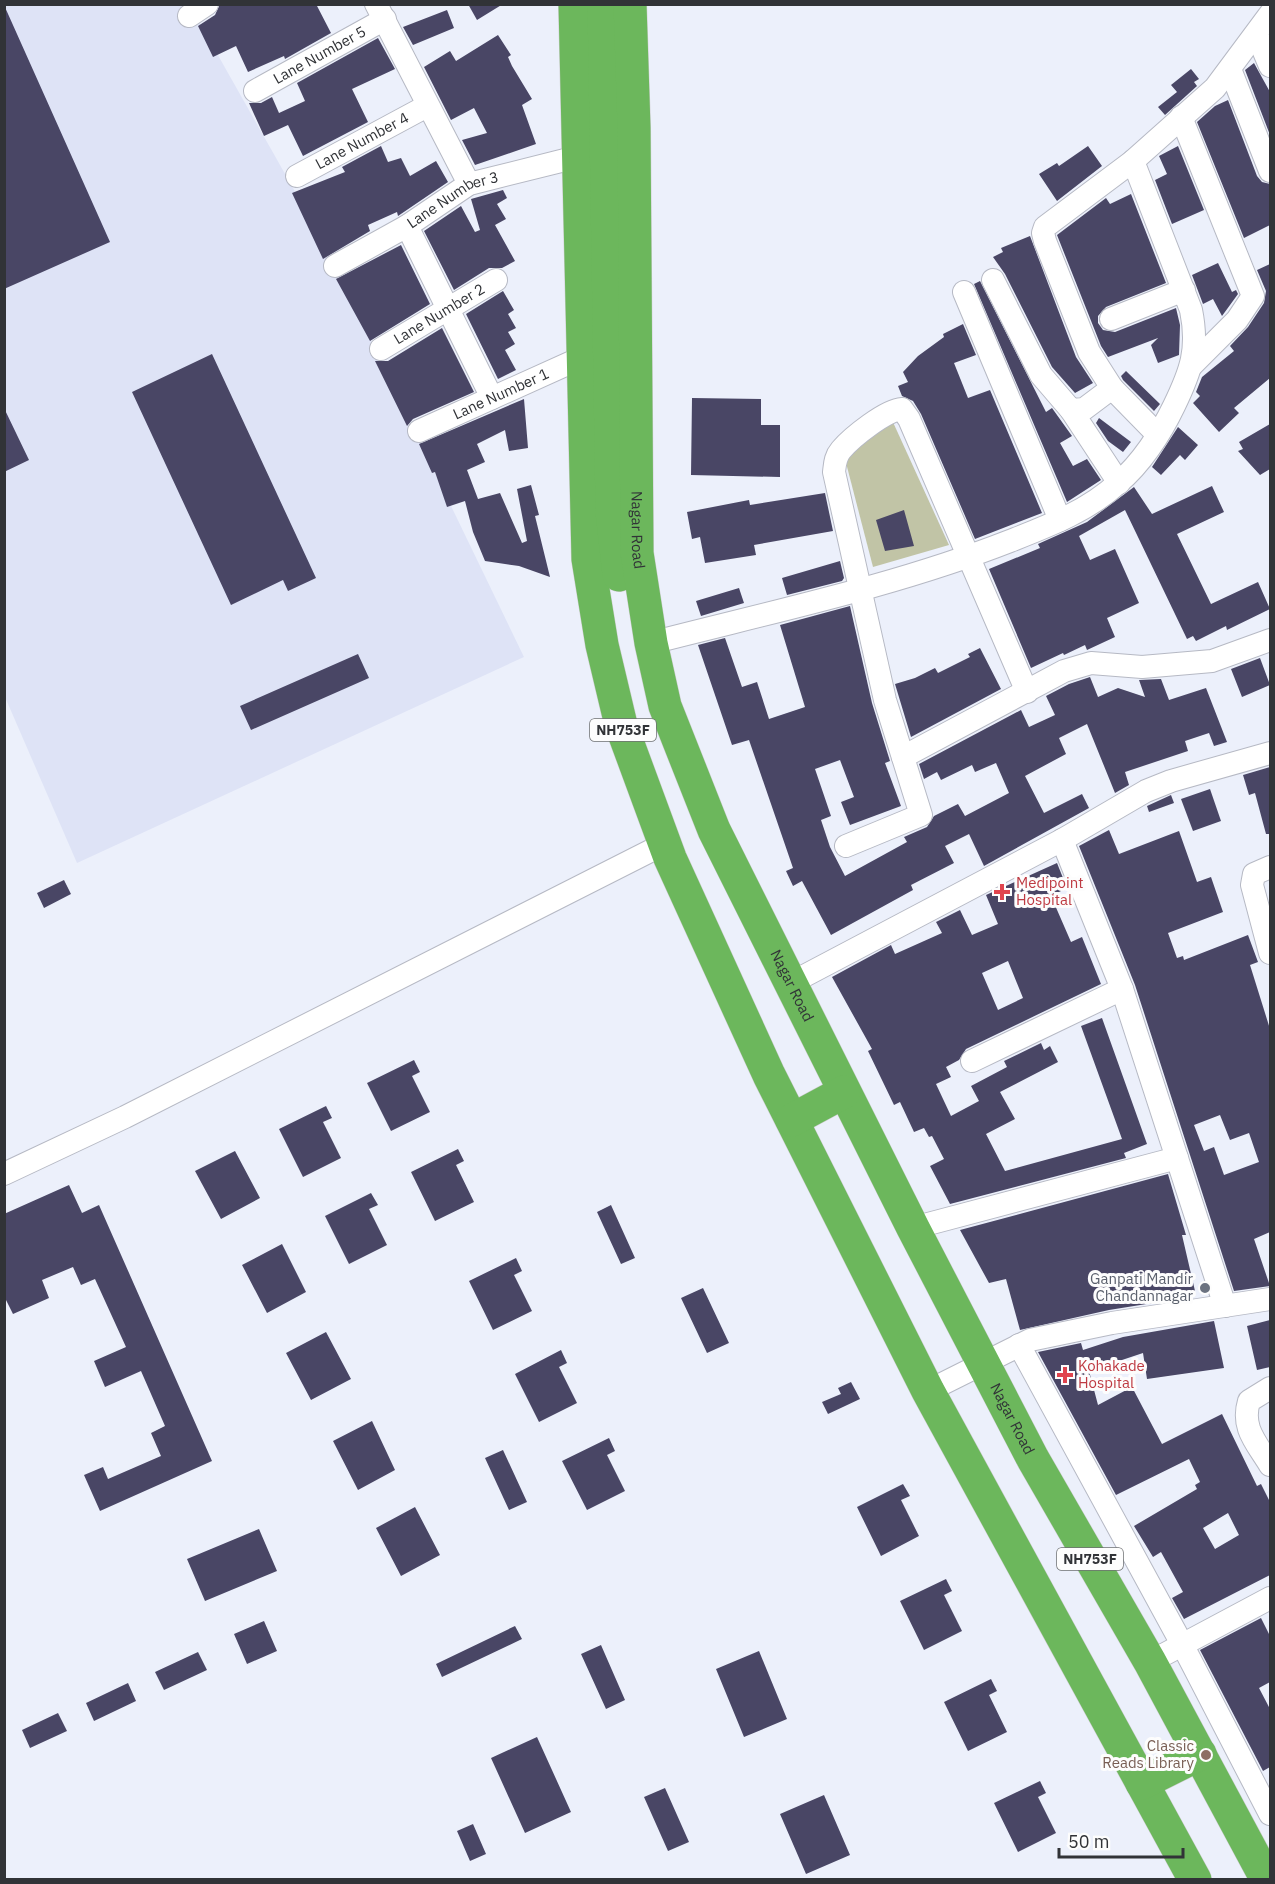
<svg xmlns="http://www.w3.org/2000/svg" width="1275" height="1884" font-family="'IBM Plex Sans',sans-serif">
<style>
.built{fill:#dee3f6}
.green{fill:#c1c4a6}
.building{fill:#494665;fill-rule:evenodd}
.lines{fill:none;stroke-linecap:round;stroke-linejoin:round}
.minor-casing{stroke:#b6b9c4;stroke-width:24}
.highway-casing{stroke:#cececf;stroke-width:34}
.minor{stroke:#fff;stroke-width:22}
.highway{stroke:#6cb75c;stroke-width:33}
.health-dot{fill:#e0444e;stroke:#fdfdfd;stroke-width:2}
.worship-dot{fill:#6b7280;stroke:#fdfdfd;stroke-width:2}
.education-dot{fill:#8d6e63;stroke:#fdfdfd;stroke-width:2}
.labels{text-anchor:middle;stroke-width:6;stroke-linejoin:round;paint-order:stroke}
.shield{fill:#fdfdfd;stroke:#6e7072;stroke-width:1.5}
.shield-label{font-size:14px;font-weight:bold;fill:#313337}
.street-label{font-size:15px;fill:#313337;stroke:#fdfdfd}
.health-label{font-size:15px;fill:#be3a42;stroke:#fdfdfd;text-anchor:start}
.worship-label{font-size:15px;fill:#5b616d;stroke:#fdfdfd;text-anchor:end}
.education-label{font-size:15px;fill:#785e54;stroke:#fdfdfd;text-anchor:end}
</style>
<rect width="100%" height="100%" fill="#ecf0fb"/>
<path class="built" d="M 189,4 L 323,241 L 524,657 L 77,863 L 5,697 L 4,5 Z"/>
<path class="green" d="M 892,420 L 949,545 L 873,567 L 845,459 Z"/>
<path class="building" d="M 220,4 L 316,4 L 331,33 L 285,59 L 284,56 L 248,72 L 236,46 L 213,57 L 198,26 L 215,15 Z
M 468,4 L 503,4 L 477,20 Z
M 4,5 L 110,242 L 4,289 Z
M 447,10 L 454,28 L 413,45 L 403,27 Z
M 498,35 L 511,55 L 508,57 L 512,66 L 532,99 L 522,105 L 536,144 L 475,165 L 462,140 L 487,133 L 474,108 L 451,120 L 424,67 L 450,51 L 456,61 Z
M 378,38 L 395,69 L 352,89 L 368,122 L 303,156 L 288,125 L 264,136 L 249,103 L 261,103 L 272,97 L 279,113 L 305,101 L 297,83 Z
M 1254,63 L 1270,92 L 1270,135 L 1245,70 Z
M 1191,69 L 1199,79 L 1194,82 L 1197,86 L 1165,115 L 1158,107 L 1177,92 L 1171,85 Z
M 1228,100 L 1257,176 L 1262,182 L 1270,184 L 1270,225 L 1244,238 L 1197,122 L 1215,106 Z
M 381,146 L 388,162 L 401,158 L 410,176 L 436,161 L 448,182 L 398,216 L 397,212 L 368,225 L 370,231 L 323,259 L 292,193 L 345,172 L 342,167 Z
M 1088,146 L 1102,166 L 1057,201 L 1039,174 L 1057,163 L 1059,166 Z
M 1178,146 L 1204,210 L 1172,224 L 1155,180 L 1167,174 L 1159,156 Z
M 503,190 L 507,198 L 497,204 L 506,219 L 495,225 L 515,261 L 502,268 L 489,268 L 454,290 L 424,231 L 461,206 L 475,232 L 480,230 L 471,199 Z
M 1131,194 L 1166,283 L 1106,307 L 1098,316 L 1098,323 L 1103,330 L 1115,332 L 1176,308 L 1180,325 L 1179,355 L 1158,363 L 1151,345 L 1158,338 L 1108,357 L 1101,346 L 1057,235 L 1106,198 L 1110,204 Z
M 1030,236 L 1076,357 L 1093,383 L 1075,393 L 1052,367 L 1005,274 L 993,257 L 1003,252 L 1001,248 Z
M 401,245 L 430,304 L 370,341 L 336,279 Z
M 1218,263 L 1232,292 L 1236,290 L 1238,294 L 1222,316 L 1213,299 L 1203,304 L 1192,275 Z
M 1270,264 L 1270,378 L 1234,408 L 1239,413 L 1219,432 L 1193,403 L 1200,396 L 1196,392 L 1202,377 L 1234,351 L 1230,346 L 1248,327 L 1264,303 L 1266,291 L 1257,270 Z
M 980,281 L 1046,412 L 1052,408 L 1072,436 L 1060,443 L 1073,466 L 1087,459 L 1101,480 L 1067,502 L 974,284 Z
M 503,291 L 514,310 L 508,314 L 516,328 L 508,332 L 515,344 L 505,350 L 516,370 L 498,379 L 466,314 Z
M 963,324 L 976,355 L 954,363 L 968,398 L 990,390 L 1042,513 L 975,539 L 921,414 L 913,401 L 902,396 L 898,386 L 908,382 L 903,372 L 918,356 L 944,337 L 943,334 Z
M 442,328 L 474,392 L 413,419 L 407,426 L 375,361 L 388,361 Z
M 212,354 L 316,578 L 288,591 L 283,580 L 231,605 L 132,392 Z
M 1126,371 L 1160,404 L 1154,411 L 1123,380 L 1121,376 Z
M 692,398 L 761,399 L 761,425 L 780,425 L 780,477 L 691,475 Z
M 524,399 L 528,448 L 509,451 L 505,430 L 477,444 L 485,462 L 467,470 L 478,499 L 500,493 L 522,543 L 527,541 L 517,489 L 531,485 L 539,515 L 535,516 L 550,577 L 519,566 L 485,561 L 473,532 L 465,501 L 447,507 L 435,472 L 432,473 L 419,444 Z
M 4,408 L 29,460 L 4,472 Z
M 1099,418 L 1131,442 L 1123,452 L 1108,441 L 1096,423 Z
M 1270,424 L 1270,469 L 1260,475 L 1238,451 L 1243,449 L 1239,442 Z
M 1178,427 L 1198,445 L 1185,460 L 1180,455 L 1161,475 L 1152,467 Z
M 1212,486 L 1224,512 L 1177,534 L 1211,604 L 1258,582 L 1270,609 L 1227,630 L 1226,626 L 1196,641 L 1193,636 L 1187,639 L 1125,510 L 1079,536 L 1090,560 L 1115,549 L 1139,603 L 1107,618 L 1115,637 L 1087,650 L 1085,645 L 1064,655 L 1063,653 L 1031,668 L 989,569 L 1040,548 L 1038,544 L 1087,522 L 1134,487 L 1152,514 Z
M 825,493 L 833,531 L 754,545 L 756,555 L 705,563 L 700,537 L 692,539 L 687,512 L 749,500 L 750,505 Z
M 904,510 L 914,546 L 885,551 L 876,520 Z
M 840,561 L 844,578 L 842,581 L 787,595 L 782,578 Z
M 739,588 L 744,603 L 701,616 L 696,601 Z
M 850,606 L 872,703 L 890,761 L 885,763 L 901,806 L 850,825 L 841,802 L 854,797 L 840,760 L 815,769 L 831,816 L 821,820 L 830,847 L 845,876 L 907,842 L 904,837 L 927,827 L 934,816 L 958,804 L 965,816 L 1009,793 L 996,763 L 975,772 L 972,765 L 941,780 L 937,772 L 924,779 L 919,764 L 1021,710 L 1029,727 L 1055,715 L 1046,696 L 1069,684 L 1090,677 L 1098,697 L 1118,688 L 1145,697 L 1139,680 L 1161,679 L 1169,700 L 1206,688 L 1227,742 L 1214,746 L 1209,733 L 1185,741 L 1188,751 L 1125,772 L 1129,785 L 1115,793 L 1087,724 L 1059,738 L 1066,754 L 1025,776 L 1044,813 L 1082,794 L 1089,808 L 984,866 L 969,834 L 945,846 L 954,863 L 911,885 L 913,890 L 831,935 L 802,881 L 793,886 L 786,871 L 793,868 L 749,740 L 732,745 L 698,645 L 725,638 L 742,687 L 757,682 L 769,719 L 805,707 L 780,625 Z
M 980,648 L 1001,689 L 911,737 L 895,684 L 915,678 L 935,668 L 938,673 L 970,657 L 968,654 Z
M 358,654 L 369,678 L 251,730 L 240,706 Z
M 1260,658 L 1270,685 L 1242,697 L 1231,669 Z
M 1270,767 L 1270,834 L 1266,834 L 1255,793 L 1249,795 L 1243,775 Z
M 1210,789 L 1221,821 L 1193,831 L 1181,799 Z
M 1171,795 L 1174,803 L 1149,812 L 1147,806 Z
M 1109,830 L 1119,854 L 1179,831 L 1197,882 L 1211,877 L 1223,912 L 1168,933 L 1177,958 L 1183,956 L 1184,960 L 1248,935 L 1258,962 L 1250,965 L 1270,1029 L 1270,1232 L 1254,1239 L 1270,1286 L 1234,1291 L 1135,985 L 1079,846 ZM 1220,1115 L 1230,1140 L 1249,1133 L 1259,1162 L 1224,1175 L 1214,1147 L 1204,1151 L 1194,1125 Z
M 1057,863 L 1067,888 L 1051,896 L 1071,942 L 1082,937 L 1101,984 L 966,1049 L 959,1060 L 946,1067 L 951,1077 L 936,1084 L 951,1116 L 979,1101 L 971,1086 L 1007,1067 L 1004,1061 L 1041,1043 L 1044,1050 L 1050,1046 L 1058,1062 L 1000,1092 L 1015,1119 L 986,1134 L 1005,1171 L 1122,1139 L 1081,1026 L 1102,1018 L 1147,1144 L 1124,1153 L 1126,1158 L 950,1204 L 930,1166 L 944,1159 L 932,1136 L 929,1137 L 924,1128 L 914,1132 L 900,1102 L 894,1105 L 868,1051 L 872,1049 L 832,977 L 891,945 L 895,954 L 942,933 L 936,922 L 960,910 L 972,935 L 998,924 L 986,895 ZM 1008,961 L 1023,998 L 998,1010 L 982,973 Z
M 64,880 L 71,894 L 44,908 L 37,893 Z
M 414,1060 L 420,1072 L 412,1076 L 430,1112 L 391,1131 L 367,1083 Z
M 326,1106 L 332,1118 L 323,1122 L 341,1158 L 303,1177 L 279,1129 Z
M 458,1149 L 464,1161 L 456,1165 L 474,1202 L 435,1221 L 411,1172 Z
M 235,1151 L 260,1198 L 221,1219 L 195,1171 Z
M 1168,1174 L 1186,1235 L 1182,1235 L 1195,1291 L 1158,1299 L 1159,1302 L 1109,1310 L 1020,1330 L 1006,1279 L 989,1283 L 960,1230 Z
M 69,1185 L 82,1213 L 99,1205 L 212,1461 L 100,1511 L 84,1475 L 103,1467 L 108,1479 L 161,1456 L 151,1433 L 165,1426 L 141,1371 L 105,1387 L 94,1361 L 126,1347 L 95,1279 L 81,1285 L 73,1267 L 42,1280 L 49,1298 L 13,1314 L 4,1296 L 4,1214 Z
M 371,1193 L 378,1205 L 369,1209 L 387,1245 L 349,1264 L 325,1216 Z
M 611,1205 L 635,1258 L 621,1264 L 597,1212 Z
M 282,1244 L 306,1292 L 267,1313 L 242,1265 Z
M 516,1258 L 522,1271 L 514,1275 L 532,1311 L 493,1330 L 469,1281 Z
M 703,1288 L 729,1343 L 707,1353 L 681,1298 Z
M 1270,1320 L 1270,1367 L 1257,1370 L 1247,1326 Z
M 1214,1321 L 1224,1368 L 1147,1379 L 1143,1353 L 1089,1371 L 1098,1405 L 1132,1387 L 1162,1444 L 1222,1414 L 1257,1486 L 1261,1484 L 1270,1502 L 1270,1575 L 1184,1619 L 1172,1598 L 1183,1592 L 1161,1552 L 1153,1557 L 1134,1526 L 1197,1489 L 1195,1485 L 1200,1482 L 1189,1459 L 1116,1495 L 1038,1352 L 1081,1343 L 1083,1350 L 1123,1337 ZM 1228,1513 L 1239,1535 L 1215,1549 L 1203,1528 Z
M 326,1332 L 351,1379 L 311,1400 L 286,1353 Z
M 561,1350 L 567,1363 L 559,1367 L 577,1403 L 539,1422 L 515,1374 Z
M 851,1382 L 860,1399 L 828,1414 L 822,1402 L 841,1394 L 838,1388 Z
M 372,1421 L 395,1470 L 358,1490 L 333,1441 Z
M 609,1438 L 615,1451 L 607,1455 L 625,1491 L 587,1510 L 562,1461 Z
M 503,1450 L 527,1502 L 509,1510 L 485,1458 Z
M 903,1484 L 910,1496 L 901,1500 L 919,1536 L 881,1556 L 857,1507 Z
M 415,1507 L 440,1555 L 401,1576 L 376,1528 Z
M 259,1529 L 277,1571 L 205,1601 L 187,1559 Z
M 946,1579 L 952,1591 L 944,1595 L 962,1631 L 924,1650 L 900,1601 Z
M 1261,1618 L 1270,1636 L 1270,1682 L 1259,1688 L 1270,1709 L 1270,1767 L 1263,1771 L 1200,1650 Z
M 264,1621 L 277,1651 L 247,1664 L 234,1634 Z
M 515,1626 L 522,1639 L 442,1677 L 436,1664 Z
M 601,1645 L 625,1700 L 606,1709 L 581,1654 Z
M 759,1651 L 787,1719 L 744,1737 L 716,1669 Z
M 198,1652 L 207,1670 L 164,1690 L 155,1672 Z
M 991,1679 L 997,1691 L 989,1695 L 1007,1732 L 968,1751 L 944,1702 Z
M 128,1683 L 136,1701 L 94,1721 L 86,1703 Z
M 58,1713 L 67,1731 L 30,1748 L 22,1730 Z
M 537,1737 L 571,1812 L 525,1833 L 491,1758 Z
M 1040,1781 L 1046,1793 L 1038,1797 L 1056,1833 L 1018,1852 L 994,1803 Z
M 665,1788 L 689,1842 L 668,1851 L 644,1797 Z
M 824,1795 L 850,1855 L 806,1874 L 780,1814 Z
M 473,1824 L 486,1854 L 470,1861 L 457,1831 Z"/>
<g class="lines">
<g class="minor-casing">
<g id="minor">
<path d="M 376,4 L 469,184"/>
<path d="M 189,16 L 207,4"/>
<path d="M 1257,35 L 1270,66"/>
<path d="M 1230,69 L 1270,171"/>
<path id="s1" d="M 255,91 L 385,19"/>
<path d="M 1181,117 L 1253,296 L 1237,320 L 1191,366"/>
<path id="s2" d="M 297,176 L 427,106"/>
<path d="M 407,226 L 492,398"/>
<path id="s3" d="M 335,266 L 407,226 L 469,184 L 581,156"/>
<path d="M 993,280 L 1041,375 L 1071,410 L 1084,409 L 1112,388 L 1157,434"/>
<path d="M 964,292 L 1060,520"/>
<path d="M 1111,319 L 1184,290"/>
<path id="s4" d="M 381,349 L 496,280"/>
<path d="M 1112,388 L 1089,352 L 1045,241 L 1043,233 L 1045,227 L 1133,161 L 1215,88 L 1270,14"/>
<path d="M 1071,410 L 1119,483"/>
<path id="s5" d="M 419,431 L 583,357"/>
<path d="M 651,643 C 771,612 895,586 1010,541 C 1048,526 1088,511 1118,483 C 1141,464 1161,433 1174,406 C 1191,371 1199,349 1191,310 L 1133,161"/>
<path d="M 903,757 L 1064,671 L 1091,663 L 1142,667 L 1212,661 L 1270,640"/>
<path d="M 1062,840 L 1122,989 L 1225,1306"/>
<path d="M 846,846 L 921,815 L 885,700 L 834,472 C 835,464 835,457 841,450 C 852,437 886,410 902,409 L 909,419 L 1027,692"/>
<path d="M 1270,867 L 1254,874 L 1252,885 L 1270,953"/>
<path d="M 789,984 L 1062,840 L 1146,791 L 1171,781 L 1270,753"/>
<path d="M 972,1061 L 1122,989"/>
<path d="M 4,1174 L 125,1117 L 664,844"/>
<path d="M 913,1228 L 1177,1158"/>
<path d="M 1019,1345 L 1183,1646 L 1270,1814"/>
<path d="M 1270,1388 L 1249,1401 C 1241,1428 1256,1442 1270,1465"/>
<path d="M 928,1391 L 1030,1340 L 1112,1323 L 1270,1299"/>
<path d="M 1150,1662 L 1270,1598"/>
</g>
</g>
<g class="highway-casing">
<g id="highway">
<path d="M 575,4 L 588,559 L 602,645 L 621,725 L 670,858 L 769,1075 L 928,1391 L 1195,1880"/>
<path d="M 604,4 L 612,512 L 619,575"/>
<path id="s6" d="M 630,4 L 634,128 L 637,553 L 651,643 L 665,706 L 714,830 L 913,1228 L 1033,1459 L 1150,1662 L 1267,1880"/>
<path d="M 792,1120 L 844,1092"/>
<path d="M 1142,1783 L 1200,1754"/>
</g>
</g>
<use href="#minor" class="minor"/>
<use href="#highway" class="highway"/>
</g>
<g class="health-dot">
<path d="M999 883h6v6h6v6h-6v6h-6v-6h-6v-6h6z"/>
<path d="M1062 1366h6v6h6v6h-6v6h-6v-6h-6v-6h6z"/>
</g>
<circle class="worship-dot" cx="1205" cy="1288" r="6"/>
<circle class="education-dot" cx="1206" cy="1755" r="6"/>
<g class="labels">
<g class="shield">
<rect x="590" y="719" width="66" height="22" rx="4.5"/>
<rect x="1057" y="1548" width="66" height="22" rx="4.5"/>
</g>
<g class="shield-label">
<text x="623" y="735">NH753F</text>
<text x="1090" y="1564">NH753F</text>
</g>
<g class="street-label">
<text dy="5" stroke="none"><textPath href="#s1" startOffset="74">Lane Number 5</textPath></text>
<text dy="5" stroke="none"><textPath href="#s2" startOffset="74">Lane Number 4</textPath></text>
<text dy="5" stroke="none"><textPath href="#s3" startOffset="136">Lane Number 3</textPath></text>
<text dy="5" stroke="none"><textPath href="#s4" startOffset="68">Lane Number 2</textPath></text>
<text dy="5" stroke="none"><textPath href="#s5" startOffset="90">Lane Number 1</textPath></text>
<text dy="5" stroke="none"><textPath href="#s6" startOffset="526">Nagar Road</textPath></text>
<text dy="5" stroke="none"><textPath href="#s6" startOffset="1012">Nagar Road</textPath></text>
<text dy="5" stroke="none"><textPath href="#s6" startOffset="1498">Nagar Road</textPath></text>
</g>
<g class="health-label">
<text x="1016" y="888">Medipoint<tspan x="1016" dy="17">Hospital</tspan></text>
<text x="1078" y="1371">Kohakade<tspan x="1078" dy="17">Hospital</tspan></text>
</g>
<g class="worship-label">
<text x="1193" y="1284">Ganpati Mandir<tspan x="1193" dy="17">Chandannagar</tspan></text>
</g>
<g class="education-label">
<text x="1194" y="1751">Classic<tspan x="1194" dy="17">Reads Library</tspan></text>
</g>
</g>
<rect width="1275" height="1884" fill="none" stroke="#313337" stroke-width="12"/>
<path d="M1059 1848v9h124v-9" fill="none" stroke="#313337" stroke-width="3"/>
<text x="1068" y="1848" font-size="18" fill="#313337" stroke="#fdfdfd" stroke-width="4.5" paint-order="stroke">50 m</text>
</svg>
